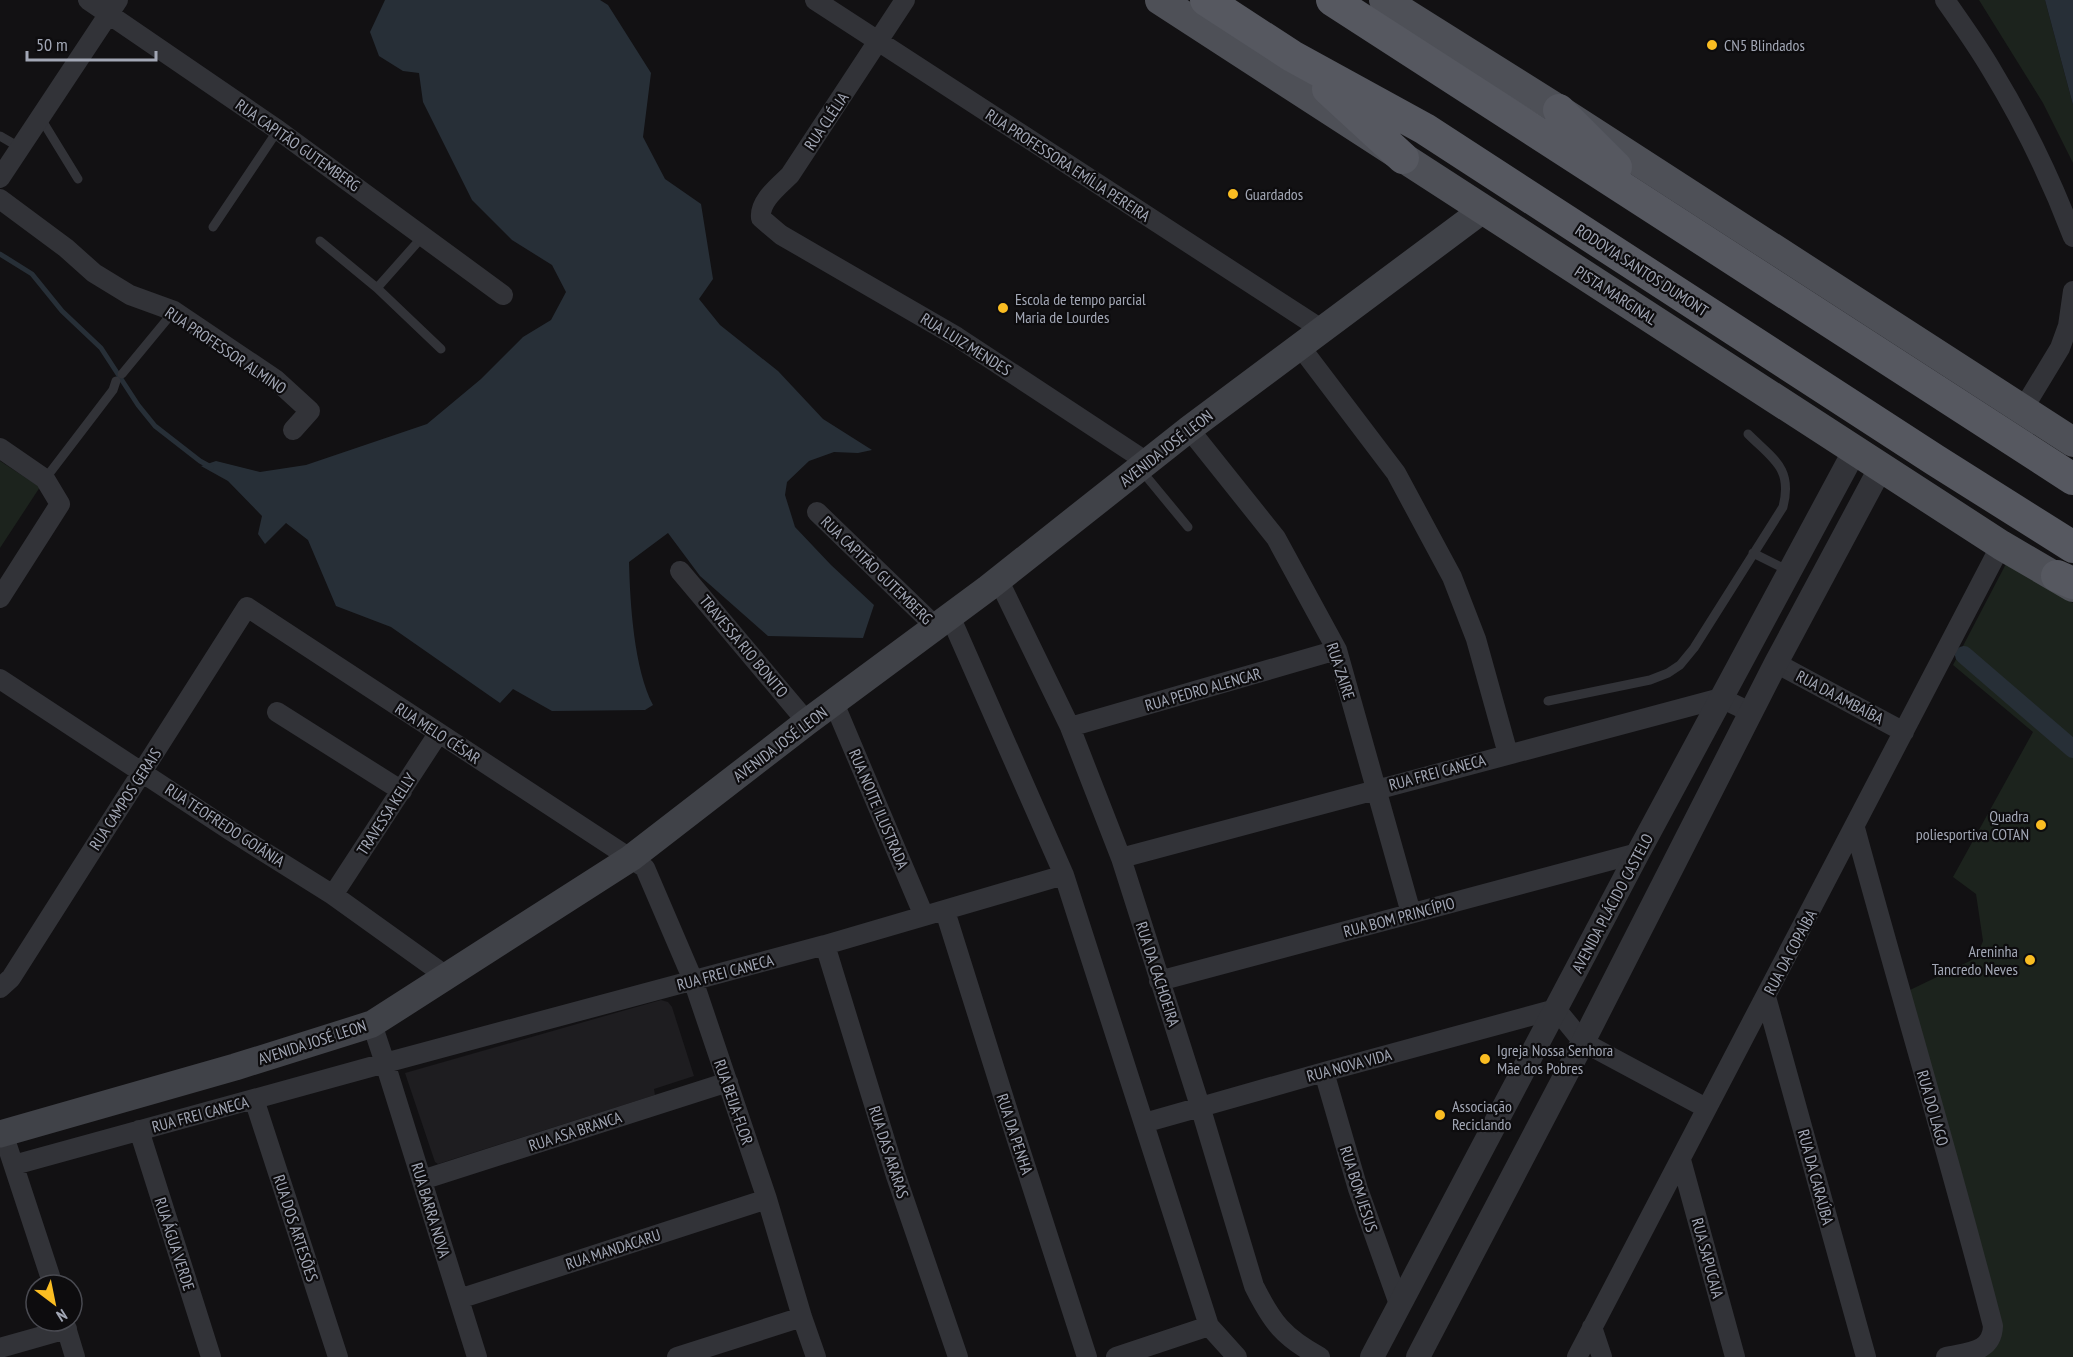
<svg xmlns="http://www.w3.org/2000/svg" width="2073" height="1357" font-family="'PT Sans Narrow',sans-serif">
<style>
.built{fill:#1e1d20}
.green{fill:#1c231d}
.water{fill:#272f37}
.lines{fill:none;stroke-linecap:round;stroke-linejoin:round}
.stream{stroke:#272f37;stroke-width:5}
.canal{stroke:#272f37;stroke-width:18}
.service{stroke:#323338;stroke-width:9}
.minor{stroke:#323338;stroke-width:20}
.tertiary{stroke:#323338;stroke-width:24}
.secondary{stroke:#404248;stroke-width:27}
.primary{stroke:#4e5057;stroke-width:30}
.trunk{stroke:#565860;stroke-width:32}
.poi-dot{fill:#fabd22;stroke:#0d0c0e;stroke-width:2}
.labels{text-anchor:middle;stroke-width:4.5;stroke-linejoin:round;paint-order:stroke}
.poi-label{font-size:16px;fill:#a2a7b5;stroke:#0d0c0e;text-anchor:start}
.street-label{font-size:16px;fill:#a2a7b5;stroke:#0d0c0e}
</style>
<rect width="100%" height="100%" fill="#121113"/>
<path class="built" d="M 661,1000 L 668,1002 L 672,1007 L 694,1076 L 654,1089 L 655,1095 L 438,1164 L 435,1162 L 405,1073 Z"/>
<path class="green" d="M 1979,0 L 2045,0 L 2073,105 L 2073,163 L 2043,103 Z
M 0,461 L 40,487 L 0,548 Z
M 2008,560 L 2073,603 L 2073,1357 L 1972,1357 L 1990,1351 L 1910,990 L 1976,958 L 1983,941 L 1976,894 L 1953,877 L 2033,732 L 1953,665 Z"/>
<path class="water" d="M 385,0 L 600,0 L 608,5 L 651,73 L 643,137 L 665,179 L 701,204 L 713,279 L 699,299 L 720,325 L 778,371 L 823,419 L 872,450 L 858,453 L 834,452 L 809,461 L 787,482 L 785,495 L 795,527 L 831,565 L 874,605 L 863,638 L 768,636 L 700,576 L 668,533 L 629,562 C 630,603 634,669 653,705 L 645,710 L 552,711 L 513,689 L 500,703 L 391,627 L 336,606 L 308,540 L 286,523 L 265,544 L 258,534 L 262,516 L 228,481 L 201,466 L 216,461 L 260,472 L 306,465 L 427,424 L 481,379 L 523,337 L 551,320 L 566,292 L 552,265 L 512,240 L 472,200 L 423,102 L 419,73 L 403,71 L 379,56 L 370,32 Z
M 2045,0 L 2073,0 L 2073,105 Z"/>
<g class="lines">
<path class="stream" d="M 0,254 L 32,274 L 62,311 L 101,348 L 138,405 L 155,426 L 200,461 L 211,467"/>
<path class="canal" d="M 1964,655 L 2073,749"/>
<path class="service" d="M 40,117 L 78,179
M 0,136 L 19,147
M 213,227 L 278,130
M 320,241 L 377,288 L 441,349
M 377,288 L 424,235
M 122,374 L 174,311
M 1141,470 L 1188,527
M 45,479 L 113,390 L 116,381
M 1753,553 L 1789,571
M 1548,701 L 1650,680 L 1668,673 L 1680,665 L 1694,648 L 1783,507 C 1793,468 1773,459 1748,434"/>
<path class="minor" d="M 88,0 L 278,130 L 503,295
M 815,0 L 1321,329
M 905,0 L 790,175 C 779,186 759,201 761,218 L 781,235 L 957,337 L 1147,462
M 1945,0 C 1961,23 1977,45 1991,69 C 2024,123 2051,179 2073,237
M 0,178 L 118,0
M 0,199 L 66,248 L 94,273 L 130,295 L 174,311 L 275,379 L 310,411 L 293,430
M 1299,345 L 1396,473 L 1452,577 L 1476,639 L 1508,754
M 2023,409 L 2060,348 L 2068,326 L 2073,291
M 1189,429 L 1276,538 L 1337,650 L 1411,913
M 0,448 L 45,479 L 60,504 L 0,598
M 817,512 L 936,627
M 680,571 L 807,722
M 998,579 L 1070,727 L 1121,858 L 1200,1106 L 1254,1286 C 1272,1322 1283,1337 1320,1357
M 950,616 L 1064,875 L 1209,1326 L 1237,1357
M 1776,663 L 1904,732
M 0,679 L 231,831 L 333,895 L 446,976
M 834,703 L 924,916
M 277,712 L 402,791
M 1070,727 L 1337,650
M 1855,828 C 1900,994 1950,1159 1993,1326 C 1992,1353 1967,1352 1946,1357
M 1121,858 L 1721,698 L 1752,713
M 333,895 L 438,734
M 945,911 L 1016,1137 L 1087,1357
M 825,945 L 896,1176 L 958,1357
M 1159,981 L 1638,853
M 0,988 L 11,978 L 247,607 L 645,868 L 693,980 L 767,1199 L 802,1317 L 816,1357
M 1766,997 L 1866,1357
M 372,1024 L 385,1063 L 825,945 L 1064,875
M 1324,1072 L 1358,1189 L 1399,1304
M 254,1099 L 338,1357
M 1144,1123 L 1324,1072 L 1556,1009 L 1583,1042 L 1706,1108
M 139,1130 L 211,1357
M 3,1133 L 53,1285
M 1681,1160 L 1735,1357
M 14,1165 L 385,1063 L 477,1357
M 422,1180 L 728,1082
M 459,1299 L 767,1199
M 64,1321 L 75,1357
M 1592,1327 L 1602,1357
M 0,1348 L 67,1329
M 677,1357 L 802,1317
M 1116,1357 L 1209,1326
M 1577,1357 C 1718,1086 1860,816 2001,545"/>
<path class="tertiary" d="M 1372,1357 L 1638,853 L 1855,450
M 1418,1357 L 1583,1042 L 1776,663 L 1881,467"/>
<path class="secondary" d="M 0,1134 L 235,1067 L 372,1024 L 631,858 L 807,722 L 988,588 L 1189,429 L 1484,209"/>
<path class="primary" d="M 1160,0 L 2001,545 L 2073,587
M 1384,0 L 1559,110 L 2073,442"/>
<path class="trunk" d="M 1206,0 L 1292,56 L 1425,129 L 1935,460 L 2073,547
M 1332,0 L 2073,479
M 1328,89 L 1403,158
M 1559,110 L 1616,167
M 2057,576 L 2073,583"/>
</g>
<g class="poi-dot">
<circle cx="1712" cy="45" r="6"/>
<circle cx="1233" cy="194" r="6"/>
<circle cx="1003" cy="308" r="6"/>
<circle cx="2041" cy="825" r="6"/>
<circle cx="2030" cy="960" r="6"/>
<circle cx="1485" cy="1059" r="6"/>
<circle cx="1440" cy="1115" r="6"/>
</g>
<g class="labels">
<g class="poi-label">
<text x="1724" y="51">CN5 Blindados</text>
<text x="1245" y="200">Guardados</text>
<text x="1015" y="305">Escola de tempo parcial<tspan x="1015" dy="18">Maria de Lourdes</tspan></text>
<text x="2029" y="822" text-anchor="end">Quadra<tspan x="2029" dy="18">poliesportiva COTAN</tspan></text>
<text x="2018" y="957" text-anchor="end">Areninha<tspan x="2018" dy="18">Tancredo Neves</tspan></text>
<text x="1497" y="1056">Igreja Nossa Senhora<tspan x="1497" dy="18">Mãe dos Pobres</tspan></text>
<text x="1452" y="1112">Associação<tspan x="1452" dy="18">Reciclando</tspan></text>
</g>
<g class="street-label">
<text transform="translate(826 121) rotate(-56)" y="6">RUA CLÉLIA</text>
<text transform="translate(298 145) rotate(35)" y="6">RUA CAPITÃO GUTEMBERG</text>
<text transform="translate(1068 165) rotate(33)" y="6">RUA PROFESSORA EMÍLIA PEREIRA</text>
<text transform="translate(1642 270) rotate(33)" y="6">RODOVIA SANTOS DUMONT</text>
<text transform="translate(1616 295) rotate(33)" y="6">PISTA MARGINAL</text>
<text transform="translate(966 344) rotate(32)" y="6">RUA LUIZ MENDES</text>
<text transform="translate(226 350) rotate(34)" y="6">RUA PROFESSOR ALMINO</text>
<text transform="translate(1166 448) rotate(-38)" y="6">AVENIDA JOSÉ LEON</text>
<text transform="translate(877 570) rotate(44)" y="6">RUA CAPITÃO GUTEMBERG</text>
<text transform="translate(744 646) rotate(50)" y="6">TRAVESSA RIO BONITO</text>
<text transform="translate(1341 671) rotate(72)" y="6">RUA ZAIRE</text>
<text transform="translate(1203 689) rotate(-16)" y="6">RUA PEDRO ALENCAR</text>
<text transform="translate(1840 697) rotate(28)" y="6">RUA DA AMBAÍBA</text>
<text transform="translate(438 733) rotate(33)" y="6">RUA MELO CÉSAR</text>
<text transform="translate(780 744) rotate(-37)" y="6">AVENIDA JOSÉ LEON</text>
<text transform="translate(1437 772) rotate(-15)" y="6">RUA FREI CANECA</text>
<text transform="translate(125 799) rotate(-57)" y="6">RUA CAMPOS GERAIS</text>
<text transform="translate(879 809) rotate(67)" y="6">RUA NOITE ILUSTRADA</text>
<text transform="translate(386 814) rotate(-57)" y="6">TRAVESSA KELLY</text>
<text transform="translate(225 825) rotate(33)" y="6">RUA TEOFREDO GOIÂNIA</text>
<text transform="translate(1612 903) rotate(-62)" y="6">AVENIDA PLÁCIDO CASTELO</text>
<text transform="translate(1399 917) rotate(-15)" y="6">RUA BOM PRINCÍPIO</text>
<text transform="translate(1790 952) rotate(-62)" y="6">RUA DA COPAÍBA</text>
<text transform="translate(725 972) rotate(-15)" y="6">RUA FREI CANECA</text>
<text transform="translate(1158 974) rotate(72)" y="6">RUA DA CACHOEIRA</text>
<text transform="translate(312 1042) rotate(-18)" y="6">AVENIDA JOSÉ LEON</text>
<text transform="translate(1349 1065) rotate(-15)" y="6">RUA NOVA VIDA</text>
<text transform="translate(734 1102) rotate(71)" y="6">RUA BEIJA-FLOR</text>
<text transform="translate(1933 1108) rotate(74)" y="6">RUA DO LAGO</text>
<text transform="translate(200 1114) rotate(-15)" y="6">RUA FREI CANECA</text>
<text transform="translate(575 1131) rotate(-18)" y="6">RUA ASA BRANCA</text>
<text transform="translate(1015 1134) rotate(72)" y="6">RUA DA PENHA</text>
<text transform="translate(889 1152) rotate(72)" y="6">RUA DAS ARARAS</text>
<text transform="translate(1816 1177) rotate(75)" y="6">RUA DA CARAÚBA</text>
<text transform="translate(1359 1189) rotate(72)" y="6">RUA BOM JESUS</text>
<text transform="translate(431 1210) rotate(73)" y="6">RUA BARRA NOVA</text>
<text transform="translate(296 1228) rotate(72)" y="6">RUA DOS ARTESÕES</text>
<text transform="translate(175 1244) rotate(72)" y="6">RUA ÁGUA VERDE</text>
<text transform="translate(613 1249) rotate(-18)" y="6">RUA MANDACARU</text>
<text transform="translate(1708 1258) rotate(75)" y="6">RUA SAPUCAIA</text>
</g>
</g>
<g transform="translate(54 1303) rotate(148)"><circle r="28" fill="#0d0c0e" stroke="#494a51" stroke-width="1.5"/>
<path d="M0-4.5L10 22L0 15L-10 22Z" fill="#fabd22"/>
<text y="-9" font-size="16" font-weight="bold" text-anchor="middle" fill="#a2a7b5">N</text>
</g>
<path d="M27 51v9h129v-9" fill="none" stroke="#a2a7b5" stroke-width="3"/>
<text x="36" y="51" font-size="18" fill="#a2a7b5" stroke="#0d0c0e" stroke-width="4.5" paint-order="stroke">50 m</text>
</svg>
